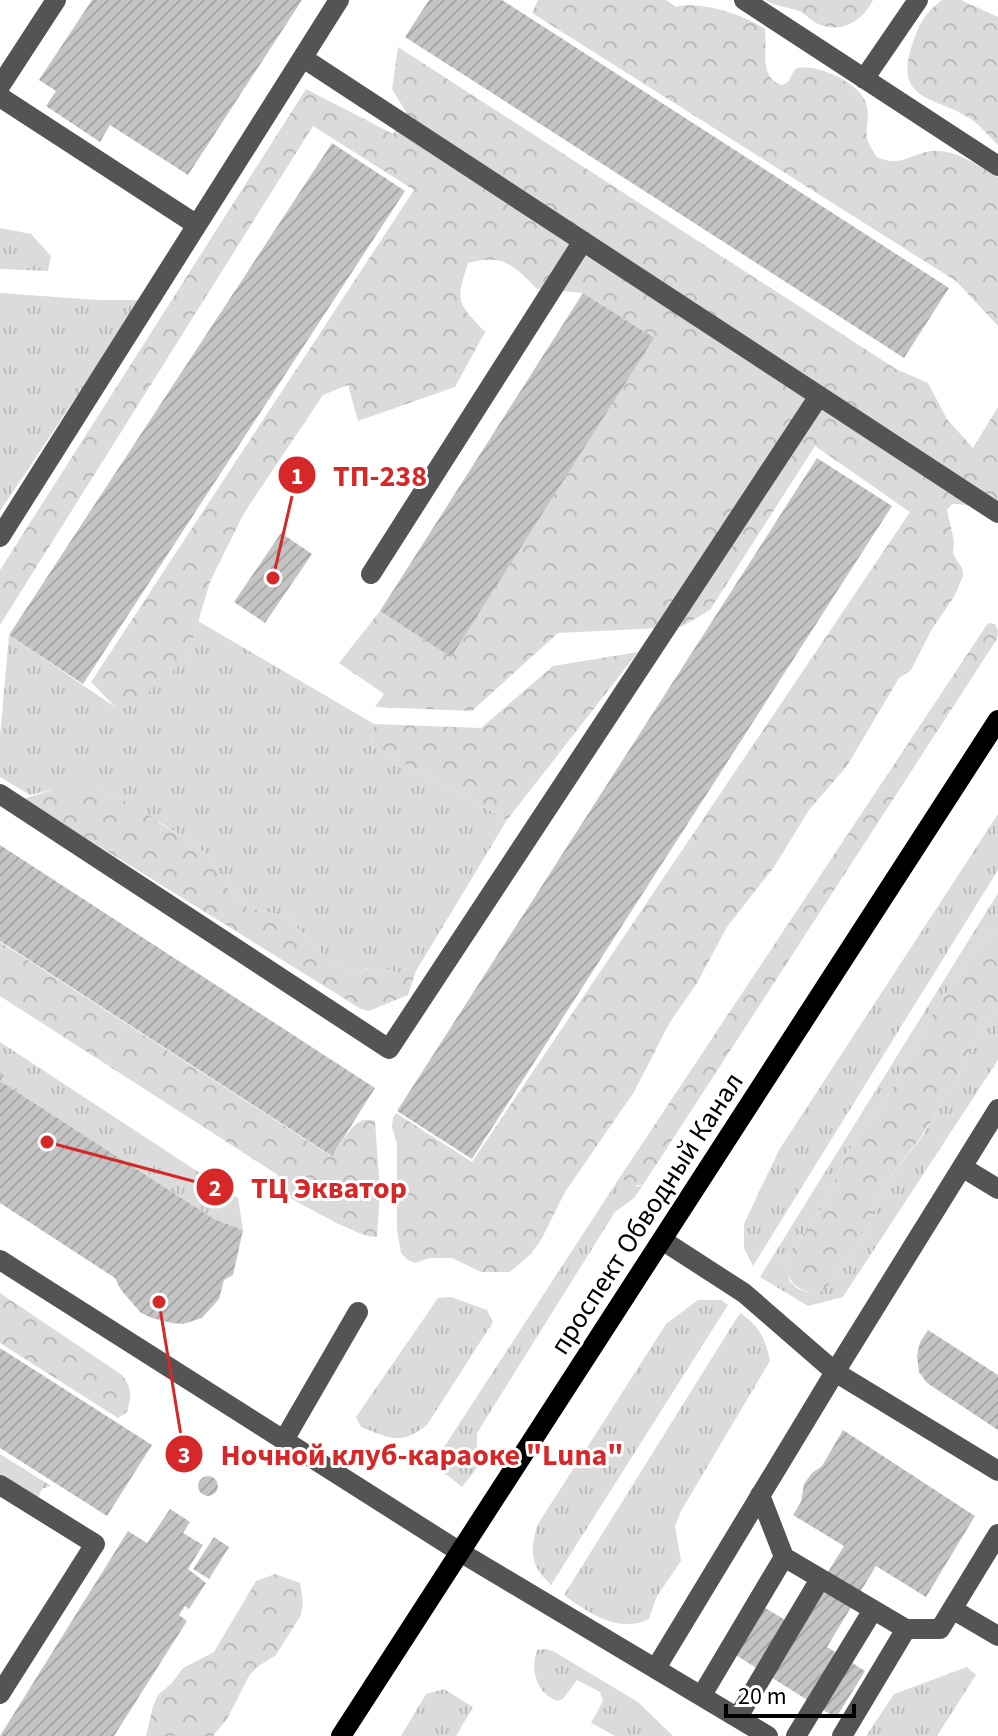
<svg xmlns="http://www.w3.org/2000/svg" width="998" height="1736" font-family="'Source Sans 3',sans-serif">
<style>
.grass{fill:url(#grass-tufts)}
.forest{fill:url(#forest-crowns)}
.building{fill:url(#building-hatch)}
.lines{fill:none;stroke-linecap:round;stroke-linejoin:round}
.minor{stroke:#545454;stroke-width:20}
.major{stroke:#000;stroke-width:20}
.labels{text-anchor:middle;stroke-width:6;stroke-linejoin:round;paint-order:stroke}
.street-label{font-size:28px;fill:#000;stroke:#fff}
.leader{fill:none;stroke:#d62828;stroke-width:3}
.callout-dot{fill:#d62828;stroke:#fff;stroke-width:3}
.mark-label{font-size:24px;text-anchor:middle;font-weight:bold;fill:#fff}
.callout-label{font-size:30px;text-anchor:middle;font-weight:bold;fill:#d62828;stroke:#fff;stroke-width:6;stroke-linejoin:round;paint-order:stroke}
</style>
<defs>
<pattern id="grass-tufts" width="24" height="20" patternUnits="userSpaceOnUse" patternTransform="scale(2)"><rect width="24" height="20" fill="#dbdbdb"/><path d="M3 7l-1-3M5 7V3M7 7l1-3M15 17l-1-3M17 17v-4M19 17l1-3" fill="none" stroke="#bababa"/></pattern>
<pattern id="forest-crowns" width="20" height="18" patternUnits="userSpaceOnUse" patternTransform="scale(2)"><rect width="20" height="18" fill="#dbdbdb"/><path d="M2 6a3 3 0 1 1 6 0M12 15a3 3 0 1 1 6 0" fill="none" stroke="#bababa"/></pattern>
<pattern id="building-hatch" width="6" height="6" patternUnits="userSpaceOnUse" patternTransform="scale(2)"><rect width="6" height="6" fill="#c4c4c4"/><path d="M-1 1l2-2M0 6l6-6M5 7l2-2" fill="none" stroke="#a7a7a7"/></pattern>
</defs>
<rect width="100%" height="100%" fill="#fff"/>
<path class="grass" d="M 0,228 L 31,234 L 51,256 L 48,271 L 0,269 Z
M 0,293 L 98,300 L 141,300 L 0,511 Z
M 198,621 L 374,724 L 372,746 L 507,820 L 416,971 L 412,969 L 398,973 L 382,968 L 368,968 L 361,971 L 330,962 L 286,916 L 247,908 L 228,889 L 212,859 L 187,839 L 119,798 L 96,789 L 51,790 L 30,795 L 0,777 L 0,736 L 9,635 L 115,707 L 187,659 Z
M 998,814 L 998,870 L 753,1266 L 744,1248 L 744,1224 L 779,1150 Z
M 998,893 L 998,928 L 974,952 L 947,991 L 918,1038 L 897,1082 L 846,1154 L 826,1201 L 806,1232 L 783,1260 L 790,1282 L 798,1289 L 808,1292 L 826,1288 L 860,1243 L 887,1180 L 922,1137 L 939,1109 L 942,1099 L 955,1084 L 971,1047 L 998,1007 L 998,1060 L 843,1297 L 808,1306 L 760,1277 Z
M 0,1042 L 238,1198 L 243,1230 L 214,1219 L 0,1081 L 3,1075 L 0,1072 Z
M 622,1174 L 625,1182 L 638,1187 L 643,1185 L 634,1198 L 615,1212 L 477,1433 L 477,1468 L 462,1487 L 433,1464 Z
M 451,1297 L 487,1310 L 493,1322 L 427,1425 C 400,1446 390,1438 361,1427 L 356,1417 L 438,1298 Z
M 698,1300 L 721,1300 L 728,1305 L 551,1585 C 530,1565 529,1551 538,1524 L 666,1324 Z
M 740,1313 C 759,1325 766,1340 770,1361 L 681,1511 L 675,1526 L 681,1561 L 657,1596 L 649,1619 C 620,1634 588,1613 564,1595 Z
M 545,1649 L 553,1651 L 638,1702 L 673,1736 L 615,1736 L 591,1723 L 603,1701 L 600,1692 L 577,1680 L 563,1699 L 557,1701 C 536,1692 530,1671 537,1650 Z
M 967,1667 L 976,1675 L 937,1736 L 866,1736 L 894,1694 Z
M 444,1689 L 473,1707 L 456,1736 L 401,1736 L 426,1694 Z"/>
<path class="forest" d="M 538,0 L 666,0 L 676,7 C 699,0 745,15 765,29 C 768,49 758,78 782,85 L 788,82 L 795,69 C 815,62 860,83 866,103 C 873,129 857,129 877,157 C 905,170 913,149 939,151 C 960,152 980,167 998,177 L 998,326 L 956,281 L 532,13 Z
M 765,0 L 873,0 C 863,21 840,35 816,23 C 810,20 807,15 801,12 C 789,7 776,7 765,0 Z
M 942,0 L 961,0 L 998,17 L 998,145 C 987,135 979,123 966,116 C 932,96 894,100 912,45 C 920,23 923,15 942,0 Z
M 398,47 L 896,369 L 928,383 L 947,419 L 973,448 L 998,407 L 998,509 L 956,504 L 952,504 L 947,510 L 954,541 L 953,554 L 962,568 L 963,576 L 954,597 L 932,629 L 911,670 L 899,678 L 847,766 L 809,810 L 774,867 L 727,927 L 697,983 L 670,1022 L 634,1092 L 565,1192 L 541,1240 L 531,1254 L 510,1272 L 481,1272 L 452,1258 L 430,1258 L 415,1263 L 408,1260 L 401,1253 L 397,1230 L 397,1144 L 392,1127 L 393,1118 L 396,1113 L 472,1162 L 910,512 L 815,446 L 710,610 L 681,627 L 558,633 L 472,711 L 375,707 L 384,694 L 339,663 L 380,611 L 450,656 L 653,338 L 583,293 L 537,289 C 513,264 503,254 468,263 C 455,303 457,302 485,332 L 455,387 L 358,421 L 348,385 L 323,395 L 244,513 L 210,582 L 187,659 L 134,704 L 115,707 L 91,682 L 414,190 L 313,126 L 0,625 L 0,570 L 306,89 L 393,134 L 407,114 L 392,89 Z
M 988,623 L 995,624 L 998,631 L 997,639 L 643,1185 L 631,1186 L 625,1182 L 622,1174 Z
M 638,652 L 507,820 L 372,746 L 374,724 L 481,728 L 553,666 Z
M 65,786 L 89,786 L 119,798 L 140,808 L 159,823 L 187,839 L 212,859 L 228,889 L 247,908 L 286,916 L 330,962 L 361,971 L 375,966 L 398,973 L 412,968 L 416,971 L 408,995 L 369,1011 L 361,1009 L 23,799 Z
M 998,928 L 998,1007 L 971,1047 L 955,1084 L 942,1099 L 939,1109 L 921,1137 L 887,1180 L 860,1243 L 826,1288 L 818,1294 C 796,1290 788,1283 783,1260 L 806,1232 L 826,1201 L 846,1154 L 897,1082 L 918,1038 L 947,991 L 974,952 Z
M 0,942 L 331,1156 C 344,1143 353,1113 375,1121 L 380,1191 L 377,1237 C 360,1239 301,1203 282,1194 L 278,1175 L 0,996 Z
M 0,1293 L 122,1375 C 133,1389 131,1396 127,1412 L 118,1418 L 0,1343 Z
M 0,1454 L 51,1486 L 42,1489 L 38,1498 L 0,1479 Z
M 275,1574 L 300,1583 L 303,1603 L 301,1615 L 276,1655 L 257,1667 L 249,1676 L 227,1719 L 213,1736 L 146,1736 L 153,1706 L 158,1695 L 171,1684 L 183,1668 L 214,1652 L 256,1581 Z"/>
<path class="building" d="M 92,0 L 302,0 L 188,175 L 110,125 L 100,142 L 46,106 L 56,91 L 39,80 Z
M 429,0 L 502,0 L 949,288 L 904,358 L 405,37 Z
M 332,143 L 405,191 L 83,684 L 9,635 Z
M 583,293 L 654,338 L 451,657 L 380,611 Z
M 817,458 L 892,506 L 472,1159 L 397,1111 Z
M 281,533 L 312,554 L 265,623 L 234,602 Z
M 0,845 L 375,1088 L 332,1156 L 0,941 Z
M 0,1072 L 4,1075 L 0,1081 L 214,1219 L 243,1230 L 233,1275 L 224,1280 L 219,1299 L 202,1318 L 183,1324 L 172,1323 L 152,1318 L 141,1313 L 121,1290 L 115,1278 L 0,1203 Z
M 928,1330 L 998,1375 L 998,1430 L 927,1383 L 919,1372 L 917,1356 L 920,1342 Z
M 0,1348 L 152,1445 L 107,1516 L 0,1448 Z
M 843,1430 L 975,1516 L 926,1597 L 876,1566 L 827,1647 L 865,1671 L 836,1718 L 723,1647 L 752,1600 L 795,1626 L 844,1546 L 793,1515 L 801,1502 L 804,1484 L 812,1473 L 822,1466 Z
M198 1486a10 10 0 1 1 20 0a10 10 0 1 1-20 0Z
M 170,1509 L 190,1522 L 183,1533 L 203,1545 L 188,1569 L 206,1583 L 189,1609 L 185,1606 L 179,1615 L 187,1621 L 114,1736 L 0,1736 L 128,1531 L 147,1543 Z
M 214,1537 L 229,1547 L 209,1579 L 193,1569 Z"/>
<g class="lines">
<path class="minor" d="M 744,0 L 998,166
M 303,58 L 998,513
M 864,79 L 918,0
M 0,86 L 56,0
M 0,97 L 197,225
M 0,537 L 339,0
M 371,574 L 583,241
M 0,794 L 389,1049 L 819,396
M 962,1167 L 998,1189
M 662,1240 L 744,1293 L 835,1372 L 998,1471
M 0,1260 L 460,1552 L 768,1736
M 284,1440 L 358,1312
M 0,1485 L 95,1544 L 0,1694
M 784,1557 L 906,1629 L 940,1629 L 998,1534
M 952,1609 L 998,1636
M 656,1668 L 835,1372 L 998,1109
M 702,1695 L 784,1557 L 760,1495
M 738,1717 L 820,1579
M 796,1736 L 873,1610
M 842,1736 L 906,1629"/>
<path class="major" d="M 341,1736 L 998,720"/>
</g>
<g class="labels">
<g class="street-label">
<text transform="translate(646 1213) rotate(-57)" y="10">проспект Обводный Канал</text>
</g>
</g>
<path class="leader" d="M273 578L297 475M47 1142L215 1187M159 1302L184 1454"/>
<g class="callout-dot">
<circle cx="273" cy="578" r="8"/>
<circle cx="47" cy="1142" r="8"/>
<circle cx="159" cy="1302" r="8"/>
<circle cx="297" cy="475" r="20"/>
<circle cx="215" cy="1187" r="20"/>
<circle cx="184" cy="1454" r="20"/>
</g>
<g class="mark-label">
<text x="297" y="484">1</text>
<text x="215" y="1196">2</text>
<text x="184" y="1463">3</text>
</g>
<g class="callout-label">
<text x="380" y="486">ТП-238</text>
<text x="329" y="1198">ТЦ Экватор</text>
<text x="422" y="1465">Ночной клуб-караоке "Luna"</text>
</g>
<path d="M726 1704v12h128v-12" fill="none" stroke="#000000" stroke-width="4"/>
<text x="738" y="1704" font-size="24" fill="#000000" stroke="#ffffff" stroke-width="6" paint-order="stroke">20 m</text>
</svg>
